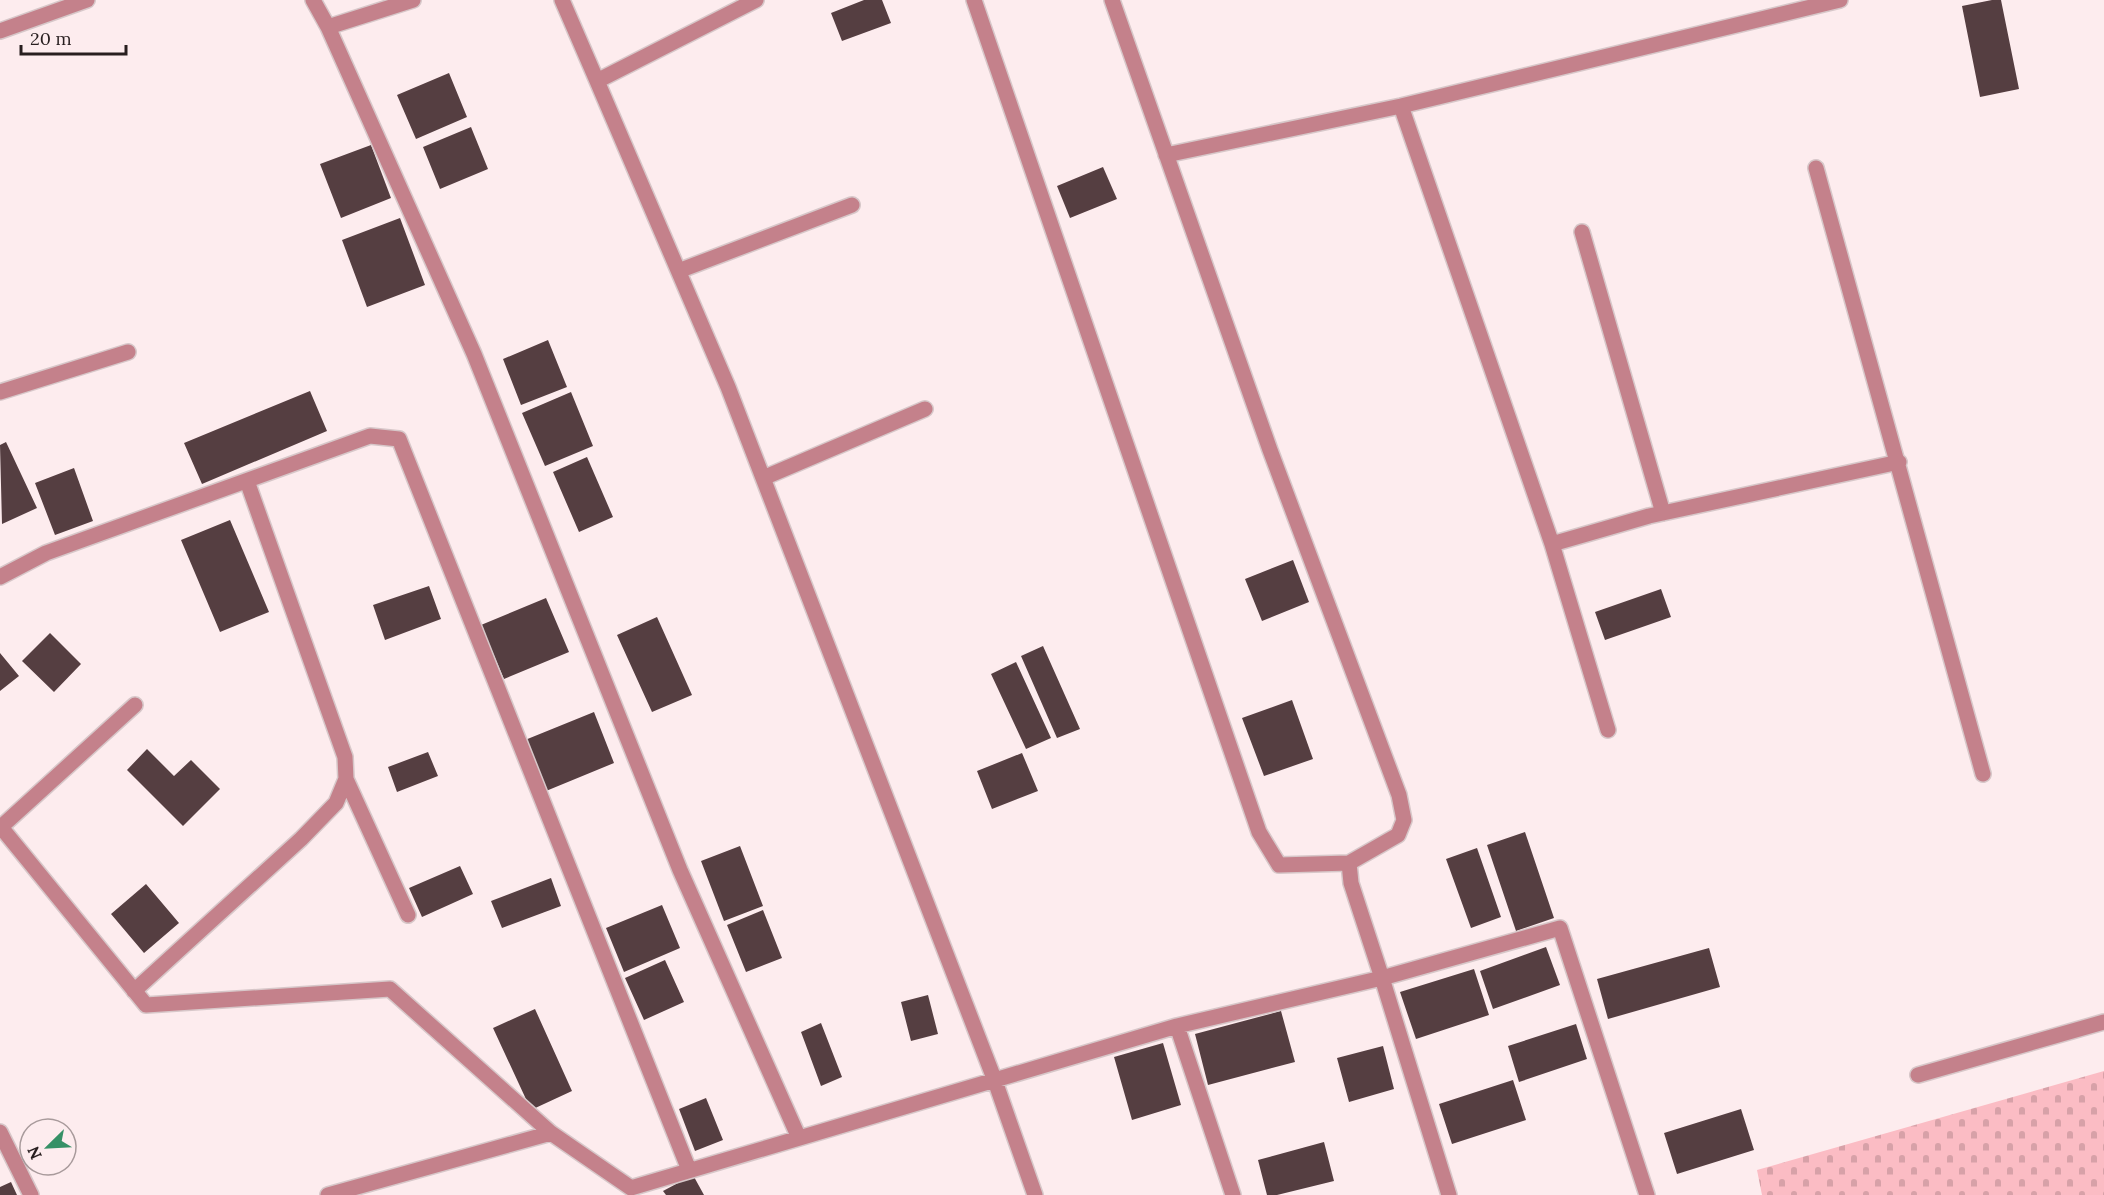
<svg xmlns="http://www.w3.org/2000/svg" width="2104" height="1195" font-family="Lora,serif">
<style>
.cemetery{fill:url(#cemetery-stones)}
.building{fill:#553e41}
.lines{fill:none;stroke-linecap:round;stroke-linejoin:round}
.lane-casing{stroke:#d7c7c9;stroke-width:18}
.street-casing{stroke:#d7c7c9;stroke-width:18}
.lane{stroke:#c4818b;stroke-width:15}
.street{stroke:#c4818b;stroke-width:15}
</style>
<defs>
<pattern id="cemetery-stones" width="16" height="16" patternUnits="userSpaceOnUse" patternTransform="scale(1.5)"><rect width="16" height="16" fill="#fbbcc4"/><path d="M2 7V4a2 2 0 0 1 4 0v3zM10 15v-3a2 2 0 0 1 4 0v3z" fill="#d7a1a8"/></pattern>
</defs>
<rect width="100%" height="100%" fill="#fdecee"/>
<path class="cemetery" d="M 2104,1071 L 2104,1195 L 1762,1195 L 1757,1170 Z"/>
<path class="building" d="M 864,0 L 882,0 L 891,23 L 842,41 L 831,13 Z
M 1992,0 L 2001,0 L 2019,89 L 1980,97 L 1962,6 Z
M 449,73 L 467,117 L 416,139 L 397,95 Z
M 471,127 L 488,169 L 440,189 L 423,147 Z
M 371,145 L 391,198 L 341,218 L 320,164 Z
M 1103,167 L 1117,199 L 1070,218 L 1057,186 Z
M 400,218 L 425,285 L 367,307 L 342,240 Z
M 548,340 L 567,387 L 521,405 L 503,359 Z
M 310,391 L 327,431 L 202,484 L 184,443 Z
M 571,392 L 593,446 L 545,466 L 522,413 Z
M 6,442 L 37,508 L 2,524 L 0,445 Z
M 587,457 L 613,517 L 579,532 L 553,472 Z
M 74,468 L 93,521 L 55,535 L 35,483 Z
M 230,520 L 269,612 L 220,632 L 181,540 Z
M 1293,560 L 1309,602 L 1262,621 L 1245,579 Z
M 429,586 L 441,619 L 385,640 L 373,605 Z
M 1661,589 L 1671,617 L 1605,640 L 1595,612 Z
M 546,598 L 569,652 L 504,679 L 481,625 Z
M 657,617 L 692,695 L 652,712 L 617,635 Z
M 50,633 L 81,664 L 54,692 L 22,661 Z
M 1043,646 L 1080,729 L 1057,738 L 1021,656 Z
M 0,653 L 19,676 L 0,691 Z
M 1016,662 L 1051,738 L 1026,749 L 991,674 Z
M 1292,700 L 1313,759 L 1264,776 L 1242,718 Z
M 594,712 L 614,763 L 546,791 L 525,740 Z
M 147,749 L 174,776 L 191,760 L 220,789 L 183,826 L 127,770 Z
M 428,752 L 438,776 L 397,792 L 388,767 Z
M 1022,753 L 1038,791 L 992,809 L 977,771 Z
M 1525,832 L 1554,918 L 1516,931 L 1487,845 Z
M 740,846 L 763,906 L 724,921 L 701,861 Z
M 1477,848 L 1501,917 L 1471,928 L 1446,859 Z
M 460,866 L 473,894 L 422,917 L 409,888 Z
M 551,878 L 561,906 L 502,928 L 491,901 Z
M 146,884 L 179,923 L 144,953 L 111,914 Z
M 662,905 L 680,948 L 624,972 L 606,928 Z
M 763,910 L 782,958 L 746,972 L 727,925 Z
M 1546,947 L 1560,985 L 1493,1009 L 1480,971 Z
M 1709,948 L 1720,987 L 1608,1019 L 1597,979 Z
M 665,960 L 684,1002 L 644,1020 L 625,978 Z
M 1474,969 L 1489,1015 L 1416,1039 L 1400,992 Z
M 928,995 L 938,1034 L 911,1041 L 901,1002 Z
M 535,1009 L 572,1091 L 531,1110 L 493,1028 Z
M 1281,1011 L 1295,1062 L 1208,1085 L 1195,1034 Z
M 821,1023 L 842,1077 L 821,1086 L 801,1032 Z
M 1576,1024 L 1587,1059 L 1519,1082 L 1508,1046 Z
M 1163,1043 L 1181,1105 L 1132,1120 L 1114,1057 Z
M 1383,1046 L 1394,1089 L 1349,1102 L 1337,1058 Z
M 1513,1080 L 1526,1120 L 1452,1144 L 1439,1104 Z
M 706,1098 L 723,1140 L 695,1151 L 679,1109 Z
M 1741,1109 L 1754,1150 L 1677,1174 L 1664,1133 Z
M 1324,1142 L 1334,1181 L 1277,1195 L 1267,1195 L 1258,1160 Z
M 693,1175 L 704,1195 L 666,1195 L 663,1191 Z
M 11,1182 L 17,1195 L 0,1195 L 0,1187 Z"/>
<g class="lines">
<g class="lane-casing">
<path id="lane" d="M 1918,1075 L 2104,1022"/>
</g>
<g class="street-casing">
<path id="street" d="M 313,0 L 328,27 L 474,354 L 680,870 L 799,1138
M 562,0 L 597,81
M 756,0 L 597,81 L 728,387 L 995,1081 L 1035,1195
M 974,0 L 1259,832 L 1279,865 L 1349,863
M 1112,0 L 1270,450 L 1399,795 L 1404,820 L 1398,835 L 1349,863 L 1351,883 L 1382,978 L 1560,928 L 1647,1195
M 328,27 L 413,0
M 0,31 L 87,0
M 1401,106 L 1552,544 L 1608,730
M 1166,155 L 1401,106 L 1840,0
M 1816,168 L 1983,774
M 1582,232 L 1663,513
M 681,270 L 852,205
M 0,392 L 128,352
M 763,478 L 925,409
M 1552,544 L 1649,516 L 1899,462
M 0,577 L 46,553 L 370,436 L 399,439 L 689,1170
M 346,779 L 408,915
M 0,826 L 146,1005 L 390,989 L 551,1133 L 631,1188 L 1177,1026 L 1382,978 L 1449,1195
M 1,827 L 135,705
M 134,991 L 301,839 L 336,803 L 346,779 L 345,757 L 247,481
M 1177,1026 L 1233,1195
M 0,1132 L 31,1195
M 328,1195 L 551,1133"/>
</g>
<use href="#lane" class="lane"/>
<use href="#street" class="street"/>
</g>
<g transform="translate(48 1147) rotate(246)"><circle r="28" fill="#fdecee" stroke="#a89a9b" stroke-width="1.5"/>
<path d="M0-4.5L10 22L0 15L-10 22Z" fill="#369066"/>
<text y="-9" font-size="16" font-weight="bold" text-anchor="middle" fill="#281e1f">N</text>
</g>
<path d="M21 45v9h105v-9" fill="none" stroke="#281e1f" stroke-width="3"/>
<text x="30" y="45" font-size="18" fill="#281e1f" stroke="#fdecee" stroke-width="4.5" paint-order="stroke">20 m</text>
</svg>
